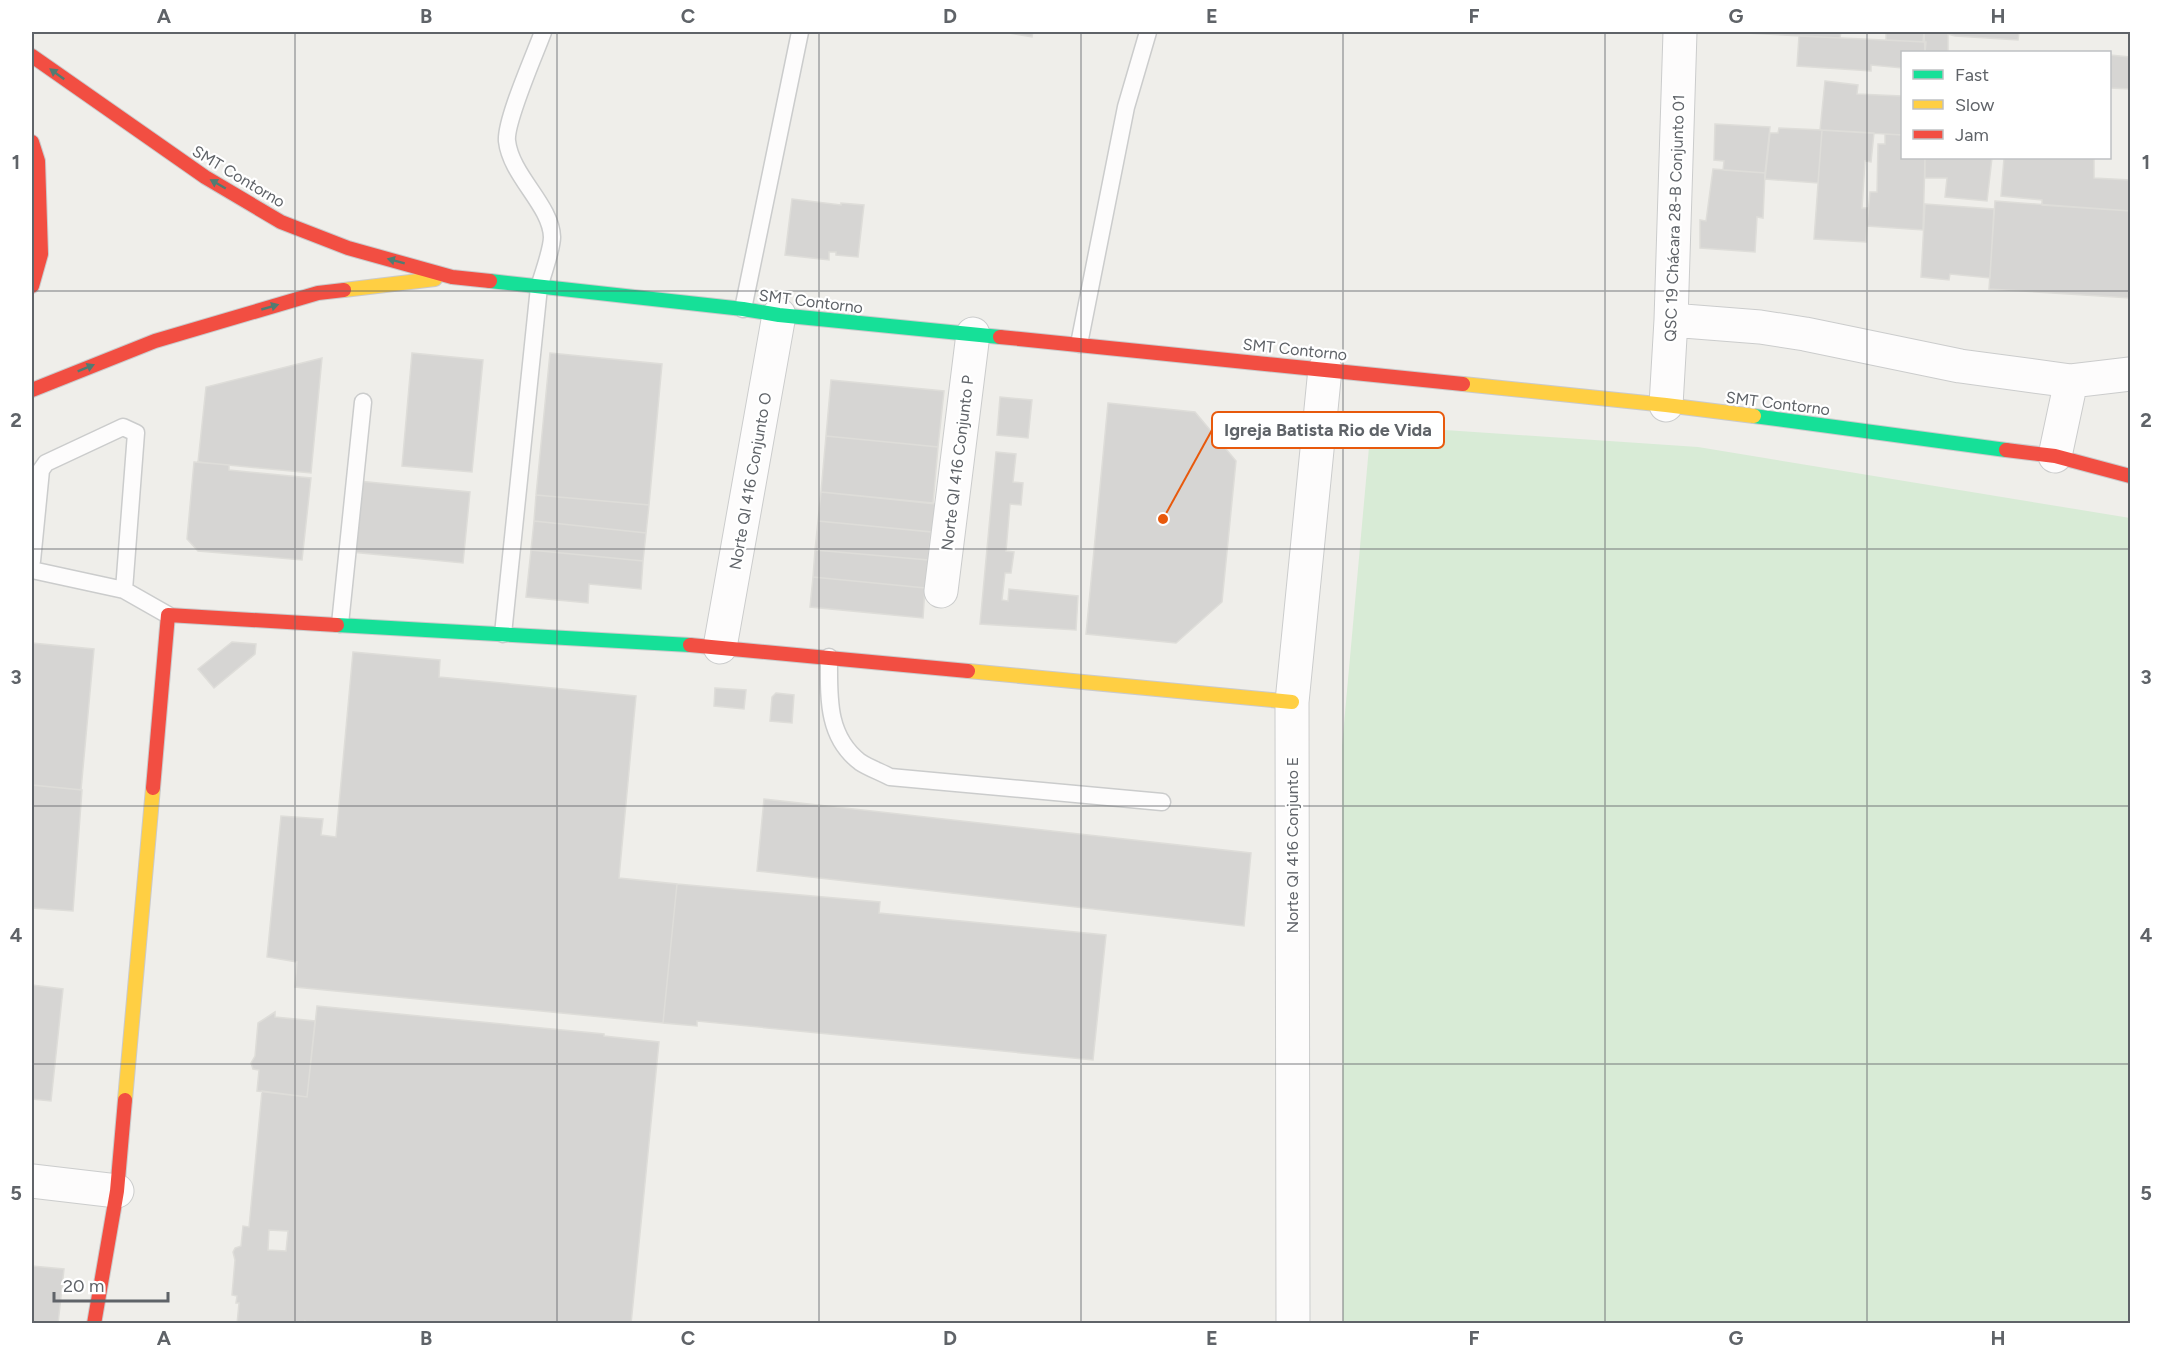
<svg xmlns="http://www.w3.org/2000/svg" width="2162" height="1355" font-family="Figtree,sans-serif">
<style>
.green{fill:#d8ebd6}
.building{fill:#d6d5d3;stroke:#deddd9;stroke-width:1.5;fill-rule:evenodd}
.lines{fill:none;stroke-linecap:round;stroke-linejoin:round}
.lane-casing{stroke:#cbcccc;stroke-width:19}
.street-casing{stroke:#cbcccc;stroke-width:35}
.fast-casing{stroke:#cacacb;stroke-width:16}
.slow-casing{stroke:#cacacb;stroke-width:16}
.jam-casing{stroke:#cacacb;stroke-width:16}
.lane{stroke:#fdfcfc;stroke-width:16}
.street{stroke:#fdfcfc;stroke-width:33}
.fast{stroke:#16e098;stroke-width:14}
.slow{stroke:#ffcf43;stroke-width:14}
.jam{stroke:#f24e42;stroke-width:14}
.oneway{fill:#507c72}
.grid{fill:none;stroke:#5f6368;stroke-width:1.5;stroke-opacity:0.55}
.labels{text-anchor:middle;stroke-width:4.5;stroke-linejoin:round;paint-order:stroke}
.street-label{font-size:16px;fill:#5f6368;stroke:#fff}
.leader{fill:none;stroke:#e8590c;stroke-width:2}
.callout-dot{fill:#e8590c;stroke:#fff;stroke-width:2}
.callout{fill:#fff;stroke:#e8590c;stroke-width:2}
.callout-label{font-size:18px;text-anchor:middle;font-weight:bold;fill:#5f6368}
.neatline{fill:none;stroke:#5f6368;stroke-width:2}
.grid-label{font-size:20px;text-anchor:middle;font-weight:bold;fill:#5f6368}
</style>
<rect width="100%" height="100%" fill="#efeeea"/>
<path class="green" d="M 1371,425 L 1698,447 L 2130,518 L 2130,1323 L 1343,1323 L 1342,746 Z"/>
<path class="building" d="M 1003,32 L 1033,32 L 1032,37 Z
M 1725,32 L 1841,32 L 1840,38 Z
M 1886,32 L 1924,32 L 1923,42 L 1886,40 Z
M 1924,32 L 2019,32 L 2018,40 L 1955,36 L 1948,34 L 1948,52 L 1925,52 Z
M 1799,36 L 1926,42 L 1925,52 L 1902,52 L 1902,68 L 1871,65 L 1871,71 L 1797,66 Z
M 2110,55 L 2130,57 L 2130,89 L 2110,88 Z
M 1825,81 L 1858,85 L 1857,94 L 1902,96 L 1902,135 L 1820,130 Z
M 1715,124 L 1770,127 L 1765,173 L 1723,170 L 1724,161 L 1714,160 Z
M 1779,128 L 1822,130 L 1818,183 L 1765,179 L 1770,133 L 1778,133 Z
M 1822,130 L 1874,133 L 1871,162 L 1865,161 L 1862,208 L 1868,208 L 1866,242 L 1814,239 Z
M 1885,134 L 1902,135 L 1902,158 L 1925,158 L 1923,230 L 1867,226 L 1870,192 L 1877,192 L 1878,144 L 1885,144 Z
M 1925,158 L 1992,158 L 1987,201 L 1945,197 L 1947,178 L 1925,178 Z
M 2004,158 L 2094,158 L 2094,178 L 2130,180 L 2130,211 L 2042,205 L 2042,200 L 2001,196 Z
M 1713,169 L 1765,173 L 1763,218 L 1757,217 L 1755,252 L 1700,248 L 1700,220 L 1706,221 Z
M 792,199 L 841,205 L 841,203 L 864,205 L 858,257 L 836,255 L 836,252 L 829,252 L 829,260 L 785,255 Z
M 1995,201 L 2130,211 L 2130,298 L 1989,289 Z
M 1925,204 L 1994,209 L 1990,278 L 1950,274 L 1949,280 L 1921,277 Z
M 412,353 L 483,360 L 472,472 L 402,466 Z
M 550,353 L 662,364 L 649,505 L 536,495 Z
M 322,358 L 311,473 L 198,462 L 206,387 Z
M 831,380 L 944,391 L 938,447 L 826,436 Z
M 1000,397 L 1032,400 L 1028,438 L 997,435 Z
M 1108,403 L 1195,412 L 1236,461 L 1222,602 L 1176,643 L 1086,634 Z
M 826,436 L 938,447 L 933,503 L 821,492 Z
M 996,452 L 1016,454 L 1013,482 L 1023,483 L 1021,505 L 1010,504 L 1006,551 L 1014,552 L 1011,573 L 1005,573 L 1002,600 L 1008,601 L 1009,589 L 1078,596 L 1076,630 L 980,624 Z
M 194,462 L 229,465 L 229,470 L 311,478 L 302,560 L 198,551 L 187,539 Z
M 358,481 L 470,492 L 463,563 L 351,552 Z
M 821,492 L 936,504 L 933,532 L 818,521 Z
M 536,495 L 649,505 L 646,533 L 534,521 Z
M 534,521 L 646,533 L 643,561 L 531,550 Z
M 818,521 L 931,532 L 928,560 L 815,550 Z
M 531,550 L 643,561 L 641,589 L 589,584 L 588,603 L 526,597 Z
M 815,550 L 928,560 L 925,588 L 813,577 Z
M 813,577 L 925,588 L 923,618 L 810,607 Z
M 232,642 L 256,644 L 255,654 L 214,688 L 198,669 Z
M 32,643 L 94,649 L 81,790 L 32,785 Z
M 353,652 L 440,660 L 439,677 L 636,696 L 619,878 L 677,884 L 663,1023 L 295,987 L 297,962 L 267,957 L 281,816 L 323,819 L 321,835 L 336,837 Z
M 715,688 L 746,690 L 744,709 L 714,706 Z
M 776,693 L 794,695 L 792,723 L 770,721 L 772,697 Z
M 32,785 L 82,790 L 73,911 L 32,908 Z
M 764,799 L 1251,853 L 1244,926 L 757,871 Z
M 677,884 L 880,902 L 879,913 L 1106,935 L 1093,1060 L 697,1021 L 697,1026 L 663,1023 Z
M 32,985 L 63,989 L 51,1101 L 32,1099 Z
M 317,1006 L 604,1034 L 604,1036 L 659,1042 L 631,1324 L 310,1324 L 305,1321 L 305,1324 L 237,1324 L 239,1303 L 236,1303 L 237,1296 L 232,1295 L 235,1260 L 233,1252 L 235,1248 L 241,1246 L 243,1226 L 249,1227 L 262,1091 L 307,1097 ZM 269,1230 L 288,1231 L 286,1251 L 268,1250 Z
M 275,1012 L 275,1017 L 315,1021 L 307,1097 L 257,1091 L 259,1070 L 253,1069 L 251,1063 L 255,1056 L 258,1023 Z
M 32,1266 L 64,1269 L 58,1324 L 32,1324 Z"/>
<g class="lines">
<g class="lane-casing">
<path id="lane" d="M 743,309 L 800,32
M 1079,344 L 1126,107 L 1148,32
M 32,561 L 41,470 L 46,463 L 123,427 L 136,433 L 124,590
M 32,570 L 124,590 L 168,615
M 340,624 L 363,402
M 503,634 L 539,287 C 543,274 552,249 552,237 C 551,205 511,176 507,141 C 505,121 535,54 543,32
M 829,657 C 829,696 826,736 860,762 C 869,768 881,772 890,777 L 1162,802"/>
</g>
<g class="street-casing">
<path id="street" d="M 1671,320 L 1760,327 L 1805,334 L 1960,366 L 2071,381 L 2130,374
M 1666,405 L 1671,320 L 1680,32
M 2055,456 L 2071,381
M 941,591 L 973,334
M 720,647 L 779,315
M 32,1181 L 117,1191
M 1293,1324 L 1292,702 L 1325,369"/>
</g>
<g class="fast-casing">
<path id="fast" d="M 490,281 L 743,309 L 779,315 L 1000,337
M 1754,416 L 2006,450
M 337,625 L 690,645"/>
</g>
<g class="slow-casing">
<path id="slow" d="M 344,290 L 435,279
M 1463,384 L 1666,405 L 1754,416
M 968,671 L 1292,702
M 125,1100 L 153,788"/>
</g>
<g class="jam-casing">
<path id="jam" d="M 32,56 L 205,177 L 281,222 L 348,248 L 452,277 L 490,281
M 32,142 L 38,161 L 41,254 L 32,286
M 1000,337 L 1463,384
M 32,390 L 155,341 L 318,293 L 344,290
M 2006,450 L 2055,456 L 2130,476
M 690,645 L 968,671
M 153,788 L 168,615 L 337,625
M 94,1324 L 117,1191 L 125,1100"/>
</g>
<use href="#lane" class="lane"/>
<use href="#street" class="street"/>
<use href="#fast" class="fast"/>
<use href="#slow" class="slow"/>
<use href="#jam" class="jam"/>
</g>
<defs><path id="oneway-solid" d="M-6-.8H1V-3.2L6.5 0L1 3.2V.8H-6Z" transform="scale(1.5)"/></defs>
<g class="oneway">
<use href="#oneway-solid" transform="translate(57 74) rotate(-144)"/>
<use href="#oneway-solid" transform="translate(218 184) rotate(-150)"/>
<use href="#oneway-solid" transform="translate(396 261) rotate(-165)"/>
<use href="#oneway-solid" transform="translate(270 307) rotate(-16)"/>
<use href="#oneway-solid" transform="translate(86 368) rotate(-22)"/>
</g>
<path class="grid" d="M 295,32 L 295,1324M 557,32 L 557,1324M 819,32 L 819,1324M 1081,32 L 1081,1324M 1343,32 L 1343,1324M 1605,32 L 1605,1324M 1867,32 L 1867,1324M 32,291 L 2130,291M 32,549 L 2130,549M 32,806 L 2130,806M 32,1064 L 2130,1064"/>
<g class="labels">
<g class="street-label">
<text transform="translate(239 176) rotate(31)" y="6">SMT Contorno</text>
<text transform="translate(1674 218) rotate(-88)" y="6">QSC 19 Chácara 28-B Conjunto 01</text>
<text transform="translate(811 301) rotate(7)" y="6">SMT Contorno</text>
<text transform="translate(1295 349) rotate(6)" y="6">SMT Contorno</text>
<text transform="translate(1778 403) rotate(7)" y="6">SMT Contorno</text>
<text transform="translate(957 463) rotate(-83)" y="6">Norte QI 416 Conjunto P</text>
<text transform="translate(750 481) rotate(-80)" y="6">Norte QI 416 Conjunto O</text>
<text transform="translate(1292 845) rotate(-90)" y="6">Norte QI 416 Conjunto E</text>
</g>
</g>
<path class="leader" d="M1163 519L1212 430"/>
<circle class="callout-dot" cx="1163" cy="519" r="6"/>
<rect class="callout" x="1212" y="412" width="232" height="36" rx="6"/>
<g class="callout-label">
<text x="1328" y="436">Igreja Batista Rio de Vida</text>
</g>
<rect width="2162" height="1355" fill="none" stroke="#ffffff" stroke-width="66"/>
<rect x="1901" y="51" width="210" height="108" fill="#ffffff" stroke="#bfc1c3" stroke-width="1.5"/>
<rect x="1913" y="70" width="30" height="9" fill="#16e098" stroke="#bfc1c3" stroke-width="1.5"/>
<text x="1955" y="81" font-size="18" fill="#5f6368">Fast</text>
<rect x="1913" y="100" width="30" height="9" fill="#ffcf43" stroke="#bfc1c3" stroke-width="1.5"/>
<text x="1955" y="111" font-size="18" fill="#5f6368">Slow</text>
<rect x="1913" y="130" width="30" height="9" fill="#f24e42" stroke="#bfc1c3" stroke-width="1.5"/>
<text x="1955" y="141" font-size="18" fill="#5f6368">Jam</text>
<path d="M54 1292v9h114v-9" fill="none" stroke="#5f6368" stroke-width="3"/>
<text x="63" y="1292" font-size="18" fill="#5f6368" stroke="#ffffff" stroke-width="4.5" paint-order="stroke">20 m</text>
<rect x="33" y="33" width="2096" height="1289" class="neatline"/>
<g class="grid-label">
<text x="164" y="23">A</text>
<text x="426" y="23">B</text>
<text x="688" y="23">C</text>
<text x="950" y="23">D</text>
<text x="1212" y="23">E</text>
<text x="1474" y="23">F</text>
<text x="1736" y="23">G</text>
<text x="1998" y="23">H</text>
<text x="16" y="169">1</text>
<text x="2146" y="169">1</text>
<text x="16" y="427">2</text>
<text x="2146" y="427">2</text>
<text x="16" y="684">3</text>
<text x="2146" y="684">3</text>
<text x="16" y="942">4</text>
<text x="2146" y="942">4</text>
<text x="16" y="1200">5</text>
<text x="2146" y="1200">5</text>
<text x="164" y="1345">A</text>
<text x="426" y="1345">B</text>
<text x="688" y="1345">C</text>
<text x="950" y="1345">D</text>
<text x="1212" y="1345">E</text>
<text x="1474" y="1345">F</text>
<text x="1736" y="1345">G</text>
<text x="1998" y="1345">H</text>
</g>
</svg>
